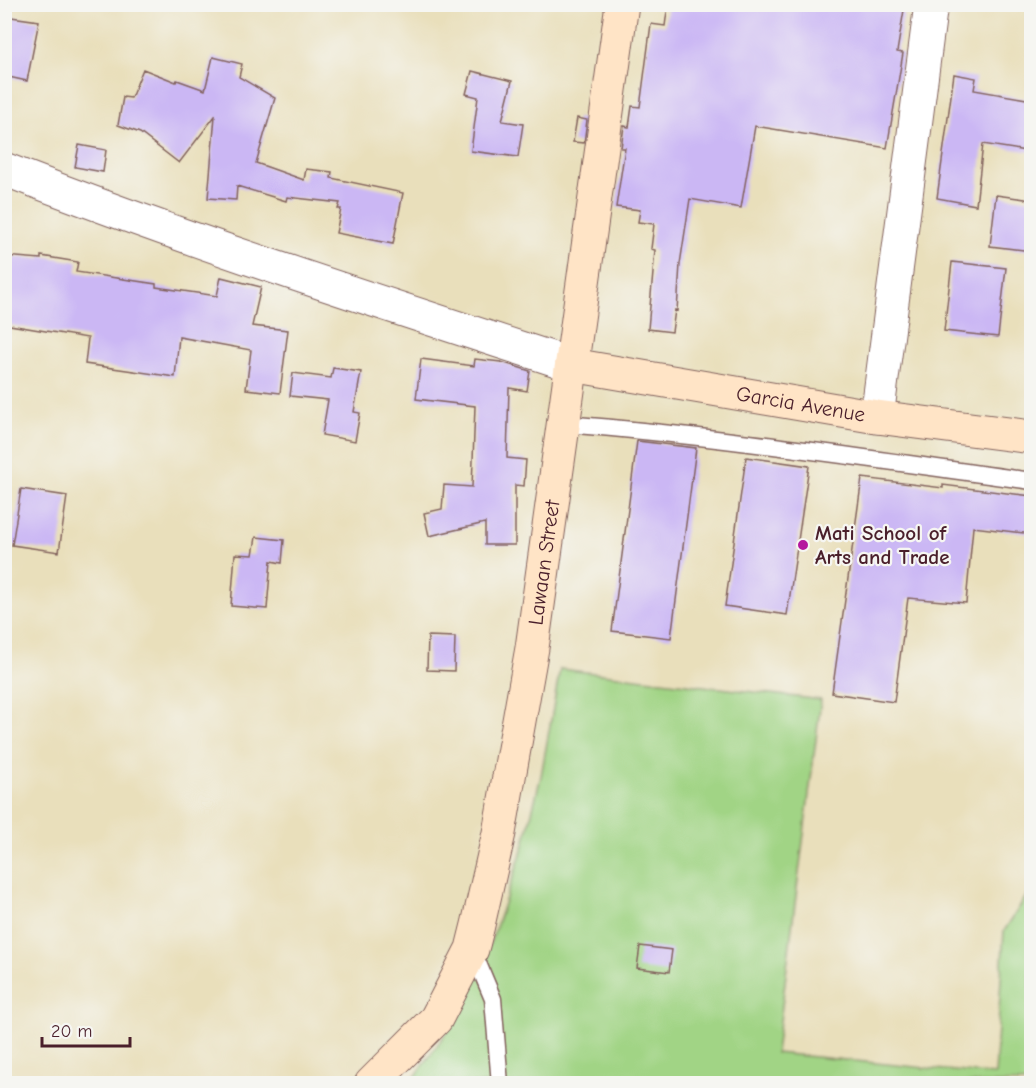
<svg xmlns="http://www.w3.org/2000/svg" width="1036" height="1088" font-family="'Comic Neue',sans-serif">
<style>
.green{fill:#a1d485;stroke:#767a58;stroke-width:1.5}
.building{fill:#cbb7f4}
.lines{fill:none;stroke-linecap:round;stroke-linejoin:round}
.lane-casing{stroke:#82625d;stroke-width:19}
.street-casing{stroke:#82625d;stroke-width:35}
.secondary-casing{stroke:#82625d;stroke-width:35}
.lane{stroke:#fff;stroke-width:16}
.street{stroke:#fff;stroke-width:33}
.secondary{stroke:#ffe4c6;stroke-width:33}
.poi-dot{fill:#b5179e;stroke:#f6f6f2;stroke-width:2}
.labels{text-anchor:middle;stroke-width:4.5;stroke-linejoin:round;paint-order:stroke}
.street-label{font-size:21px;fill:#4a1f2b;stroke:#f6f6f2}
.poi-label{font-size:21px;font-weight:bold;fill:#4a1f2b;stroke:#f6f6f2;text-anchor:start}
</style>
<rect width="100%" height="100%" fill="#f6f6f2"/>
<filter id="ink" filterUnits="userSpaceOnUse"><feTurbulence type="fractalNoise" baseFrequency=".0167" numOctaves="2"/><feDisplacementMap in="SourceGraphic" scale="12" xChannelSelector="R" yChannelSelector="G"/><feConvolveMatrix kernelMatrix="1 2 1 2 8 2 1 2 1" color-interpolation-filters="sRGB"/></filter>
<filter id="wash" filterUnits="userSpaceOnUse"><feTurbulence type="fractalNoise" baseFrequency=".008" numOctaves="4" result="noise"/><feDisplacementMap in="SourceGraphic" scale="24" xChannelSelector="R" yChannelSelector="G"/><feGaussianBlur stdDeviation="1.35" result="paint"/><feColorMatrix in="noise" values="0 0 0 0 0 0 0 0 0 0 0 0 0 0 0 0 0 1.4 0 .05"/><feComposite in="paint" operator="in"/></filter>
<g filter="url(#wash)">
<rect width="100%" height="100%" fill="#e9dfbb"/>
<path class="green" d="M 560,669 L 821,700 L 776,1053 L 995,1075 L 1004,931 L 1031,889 L 1031,1083 L 410,1084 L 466,1004 L 495,930 L 523,848 L 541,776 Z"/>
<g id="blocks">
<path class="building" d="M 668,4 L 905,4 L 897,52 L 903,53 L 887,148 L 755,126 L 741,208 L 690,199 L 680,264 L 677,311 L 675,310 L 672,332 L 648,329 L 655,250 L 651,249 L 654,224 L 638,222 L 640,210 L 616,207 L 625,148 L 621,148 L 624,126 L 629,127 L 632,106 L 640,107 L 651,24 L 665,26 Z
M 4,16 L 39,21 L 27,81 L 4,76 Z
M 213,57 L 242,64 L 239,77 L 275,98 L 256,163 L 304,180 L 306,169 L 332,172 L 331,178 L 403,193 L 393,244 L 336,233 L 341,209 L 338,209 L 340,203 L 287,197 L 286,201 L 237,186 L 236,200 L 208,198 L 215,116 L 179,163 L 140,133 L 118,125 L 123,97 L 131,98 L 143,69 L 176,82 L 177,80 L 205,90 Z
M 472,71 L 512,81 L 502,121 L 523,124 L 518,157 L 471,151 L 478,97 L 466,94 Z
M 954,74 L 976,78 L 974,90 L 1032,100 L 1032,152 L 983,144 L 976,205 L 937,198 Z
M 577,118 L 587,120 L 584,143 L 573,142 Z
M 79,145 L 106,150 L 103,172 L 75,167 Z
M 996,195 L 1032,200 L 1032,251 L 990,246 Z
M 4,256 L 41,259 L 41,256 L 78,262 L 76,272 L 156,284 L 156,287 L 217,296 L 221,277 L 261,287 L 252,326 L 288,330 L 280,393 L 246,389 L 251,350 L 179,337 L 175,377 L 85,364 L 88,338 L 4,324 Z
M 952,262 L 1006,268 L 998,337 L 944,331 Z
M 421,359 L 474,366 L 475,359 L 501,362 L 530,371 L 527,391 L 509,388 L 507,458 L 526,460 L 524,486 L 515,485 L 515,545 L 485,545 L 485,523 L 429,536 L 424,513 L 442,509 L 444,485 L 472,487 L 475,406 L 416,399 Z
M 333,368 L 361,372 L 354,412 L 360,413 L 355,441 L 322,435 L 328,400 L 290,396 L 293,373 L 331,378 Z
M 637,441 L 696,448 L 671,638 L 612,631 Z
M 746,457 L 809,466 L 787,615 L 725,606 Z
M 862,478 L 943,488 L 943,485 L 1032,496 L 1032,534 L 973,527 L 966,603 L 908,598 L 894,702 L 832,693 Z
M 21,489 L 67,496 L 59,552 L 12,545 Z
M 256,537 L 284,540 L 282,563 L 271,561 L 267,609 L 231,606 L 235,554 L 253,555 Z
M 428,636 L 455,637 L 454,671 L 427,670 Z
M 640,946 L 672,950 L 669,972 L 637,968 Z"/>
</g>
</g>
<g filter="url(#ink)">
<use href="#blocks" fill-opacity="0" stroke="#82625d" stroke-width="1.5"/>
<g class="lines">
<g class="lane-casing">
<path id="lane" d="M 564,424 C 720,436 876,460 1032,481
M 472,949 L 493,999 L 500,1084"/>
</g>
<g class="street-casing">
<path id="street" d="M 4,169 C 191,242 382,303 572,365
M 877,417 L 931,4"/>
</g>
<g class="secondary-casing">
<g id="secondary">
<path id="s1" d="M 572,365 L 877,417 L 1032,437"/>
<path id="s2" d="M 371,1084 L 436,1019 L 472,949 L 478,925 L 499,833 L 532,648 L 622,4"/>
</g>
</g>
<use href="#lane" class="lane"/>
<use href="#street" class="street"/>
<use href="#secondary" class="secondary"/>
</g>
</g>
<circle class="poi-dot" cx="803" cy="545" r="6"/>
<g class="labels">
<g class="street-label">
<text dy="7" stroke="none"><textPath href="#s1" startOffset="232">Garcia Avenue</textPath></text>
<text dy="7" stroke="none"><textPath href="#s2" startOffset="564">Lawaan Street</textPath></text>
</g>
<g class="poi-label">
<text x="815" y="540">Mati School of<tspan x="815" dy="24">Arts and Trade</tspan></text>
</g>
</g>
<rect width="1036" height="1088" fill="none" stroke="#f6f6f2" stroke-width="24"/>
<path d="M42 1037v9h88v-9" fill="none" stroke="#4a1f2b" stroke-width="3"/>
<text x="51" y="1037" font-size="18" fill="#4a1f2b" stroke="#f6f6f2" stroke-width="4.5" paint-order="stroke">20 m</text>
</svg>
